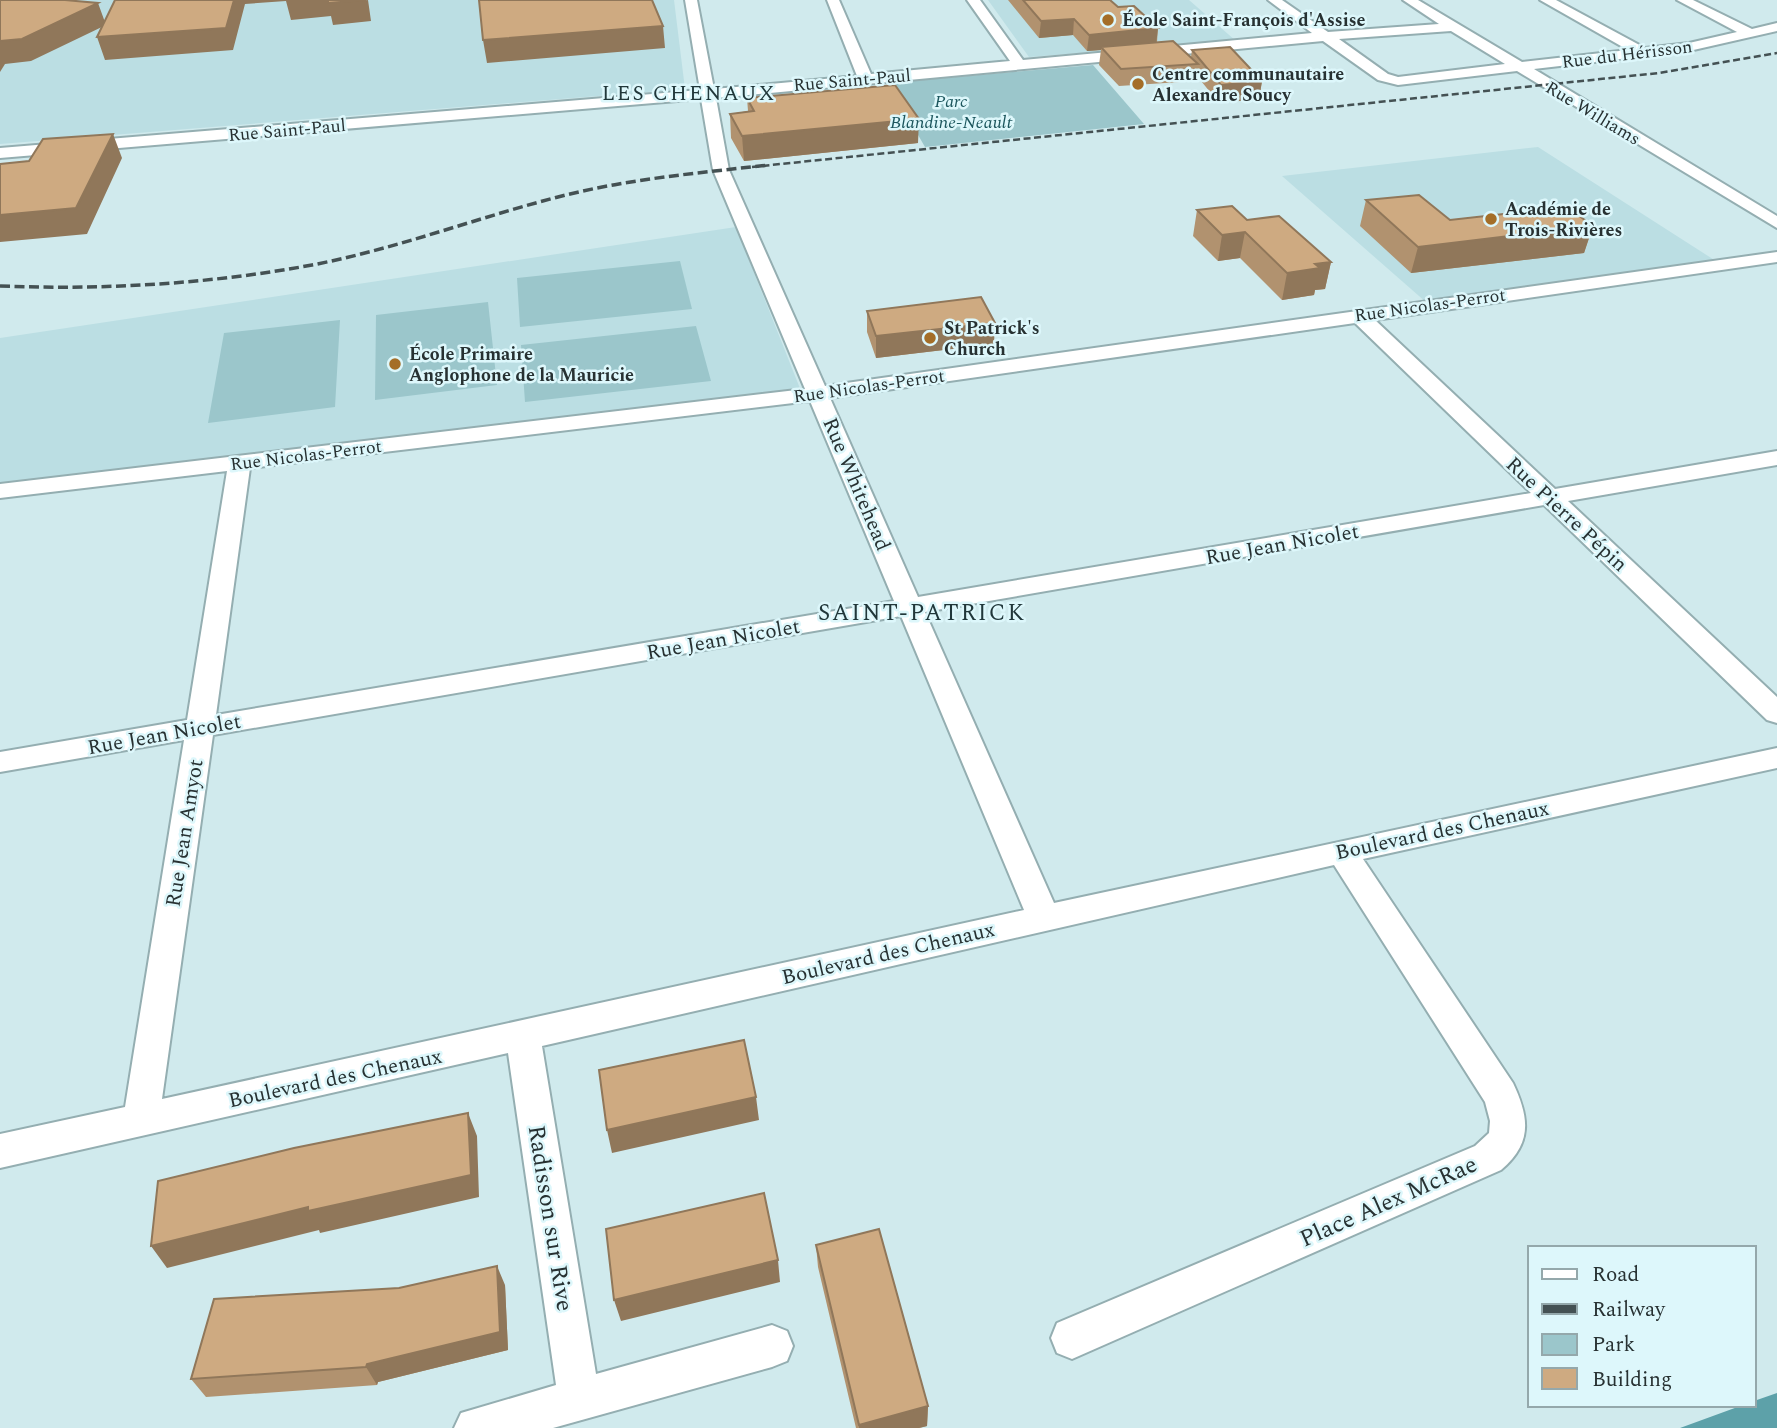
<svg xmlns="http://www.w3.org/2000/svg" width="1777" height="1428" font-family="Spectral,serif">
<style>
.built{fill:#bbdee3}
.green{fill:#9bc6cb}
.water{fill:#5da1a9}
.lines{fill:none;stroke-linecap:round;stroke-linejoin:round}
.minor-casing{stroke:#94aeb1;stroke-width:4}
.minor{fill:#fff;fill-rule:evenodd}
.rail-far1{stroke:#445153;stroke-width:2.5;stroke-dasharray:7 3.5;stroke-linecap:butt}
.rail{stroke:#445153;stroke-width:3.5;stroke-dasharray:10 4.5;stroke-linecap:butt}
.wall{fill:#b1926f}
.shaded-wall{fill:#90775a}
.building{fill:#ceaa81;stroke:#90775a;stroke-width:2}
.poi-dot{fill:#a46e28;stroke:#ddf7fb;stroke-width:2.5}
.labels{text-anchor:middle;stroke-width:5;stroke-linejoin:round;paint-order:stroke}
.far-poi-label{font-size:18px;font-weight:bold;fill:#273132;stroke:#ddf7fb;text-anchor:start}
.far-street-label{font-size:18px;fill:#273132;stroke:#ddf7fb}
.far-park-label{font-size:18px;font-style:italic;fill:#1c565d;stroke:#ddf7fb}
.far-quarter-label{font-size:21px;letter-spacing:2px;fill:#21373a;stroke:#ddf7fb}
.street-label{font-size:21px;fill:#273132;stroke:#ddf7fb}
.neighbourhood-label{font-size:23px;letter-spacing:2px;fill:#21373a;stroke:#ddf7fb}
.near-street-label{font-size:24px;fill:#273132;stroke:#ddf7fb}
</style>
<rect width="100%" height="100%" fill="#d0eaed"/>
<path class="built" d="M 0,0 L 674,0 L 685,89 L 0,144 Z
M 988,0 L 1189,0 L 1236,41 L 1029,57 Z
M 1538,147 L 1719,263 L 1427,303 L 1282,176 Z
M 736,227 L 801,391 L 0,487 L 0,338 Z"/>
<path class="green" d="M 1093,65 L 1144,124 L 925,147 L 888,83 Z
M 680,261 L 692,309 L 520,327 L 517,278 Z
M 488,302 L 497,385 L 375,400 L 376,315 Z
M 340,320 L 335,407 L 208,423 L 224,333 Z
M 696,326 L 711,381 L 525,402 L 521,345 Z"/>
<path class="water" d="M 1777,1393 L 1777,1428 L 1680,1428 L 1743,1405 L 1754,1405 L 1754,1401 Z"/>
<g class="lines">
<g class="minor-casing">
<path id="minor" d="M 685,0 L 697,0 L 714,89 L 857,76 L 827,0 L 839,0 L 871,74 L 1010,61 L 967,0 L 980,0 L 1023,60 L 1312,33 L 1268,0 L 1282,0 L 1328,32 L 1439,24 L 1403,0 L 1418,0 L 1522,62 L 1628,50 L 1540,0 L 1556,0 L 1645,48 L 1689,43 L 1737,32 L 1677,0 L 1693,0 L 1752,29 L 1777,23 L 1777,31 L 1689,51 L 1534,69 L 1777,216 L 1777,228 L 1517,71 L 1398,85 L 1378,80 L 1323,41 L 716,98 L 729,170 L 825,386 L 1777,252 L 1777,262 L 1375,320 L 1555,489 L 1777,451 L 1777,465 L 1568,501 L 1777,697 L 1777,723 L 1767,720 L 1544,505 L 925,612 L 1054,903 L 1777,748 L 1777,768 L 1363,859 L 1513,1083 C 1529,1117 1533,1143 1501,1170 L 1072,1359 L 1057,1353 L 1051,1338 L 1057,1323 L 1475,1146 L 1489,1133 L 1490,1121 L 1485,1102 L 1334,865 L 542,1046 L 596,1374 L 772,1325 L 787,1331 L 793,1346 L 787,1361 L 772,1367 L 553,1428 L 454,1428 L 461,1413 L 556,1385 L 508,1053 L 0,1168 L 0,1134 L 125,1107 L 184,740 L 0,772 L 0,752 L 187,720 L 227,471 L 0,498 L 0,484 L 805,389 L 713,170 L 701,99 L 0,158 L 0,148 L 700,90 ZM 1451,31 L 1505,64 L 1398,77 L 1388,74 L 1339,39 ZM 1355,323 L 1531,493 L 918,597 L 830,398 ZM 810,401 L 894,601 L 216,715 L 250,468 ZM 901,616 L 1024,910 L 162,1099 L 213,735 Z"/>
</g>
<use href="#minor" class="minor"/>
<path class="rail-far1" d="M 752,167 L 1659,73 L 1777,53"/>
<path class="rail" d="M 0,286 C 105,290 209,284 312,265 C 396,249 476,218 558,197 C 627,179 698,173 769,165"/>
</g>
<path class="wall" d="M 1008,0 L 1110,0 L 1118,7 L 1158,28 L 1157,42 L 1191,57 L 1192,50 L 1262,81 L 1259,99 L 1219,103 L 1197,76 L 1196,81 L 1119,86 L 1099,65 L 1101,50 L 1087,51 L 1073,35 L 1039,38 Z
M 747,98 L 918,143 L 744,161 L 731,138 L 730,114 L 748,111 Z
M 1366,200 L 1450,220 L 1593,226 L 1584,253 L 1411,273 L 1360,226 Z
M 1197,210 L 1247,220 L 1331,262 L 1325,289 L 1315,290 L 1314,295 L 1282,300 L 1240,258 L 1218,261 L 1193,236 Z
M 867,311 L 994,344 L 876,358 L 867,332 Z
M 816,1245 L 928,1406 L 927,1426 L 919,1428 L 856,1428 L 818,1267 Z
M 505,1285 L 508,1350 L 378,1382 L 377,1385 L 206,1397 L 191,1379 Z"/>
<path class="shaded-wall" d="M 234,0 L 330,0 L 330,3 L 368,0 L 371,21 L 333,25 L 331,16 L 291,20 L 286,1 L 245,4 L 233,50 L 105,60 L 97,37 Z
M 98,3 L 106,25 L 31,61 L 5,64 L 0,72 L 0,41 Z
M 1074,19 L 1073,35 L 1039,38 L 1041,21 Z
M 663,26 L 665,48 L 487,63 L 483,40 Z
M 1158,28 L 1156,45 L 1101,47 L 1101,50 L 1087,51 L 1089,35 Z
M 1262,81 L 1259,99 L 1219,103 L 1221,85 Z
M 919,119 L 918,143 L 744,161 L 742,136 Z
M 113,134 L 122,158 L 87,234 L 0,242 L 0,215 Z
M 1593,226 L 1584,253 L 1411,273 L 1418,247 Z
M 1245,232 L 1240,258 L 1218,261 L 1222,235 Z
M 1331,262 L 1325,289 L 1315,290 L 1314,295 L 1282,300 L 1287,273 L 1315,264 Z
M 995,323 L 994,344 L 876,358 L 876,336 Z
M 756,1097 L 759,1120 L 612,1153 L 607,1130 Z
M 468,1113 L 477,1136 L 479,1197 L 320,1233 L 319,1230 L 167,1268 L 151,1246 L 308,1207 Z
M 778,1260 L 780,1282 L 621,1321 L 614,1300 Z
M 497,1266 L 505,1285 L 508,1350 L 378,1382 L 377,1385 L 366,1367 L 367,1364 Z
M 928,1406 L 927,1426 L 919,1428 L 859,1428 L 859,1425 Z"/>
<path class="building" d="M 0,0 L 65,0 L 98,3 L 22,39 L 0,41 Z
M 115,0 L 234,0 L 226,28 L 97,37 Z
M 328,0 L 366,0 L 328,3 Z
M 479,0 L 652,0 L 663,26 L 483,40 Z
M 1023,0 L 1110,0 L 1118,7 L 1134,6 L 1158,28 L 1089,35 L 1074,19 L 1041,21 Z
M 1173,41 L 1198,64 L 1121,69 L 1101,47 Z
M 1230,47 L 1262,81 L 1221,85 L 1192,50 Z
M 895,85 L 919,119 L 742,136 L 730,114 L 754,111 L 747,98 Z
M 113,134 L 76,208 L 0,215 L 0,164 L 29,161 L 43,139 Z
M 1419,195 L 1450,220 L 1567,207 L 1593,226 L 1418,247 L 1366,200 Z
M 1232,206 L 1247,220 L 1279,216 L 1331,262 L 1315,264 L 1320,268 L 1287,273 L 1245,232 L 1222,235 L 1197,210 Z
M 981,297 L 995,323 L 876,336 L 867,311 Z
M 744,1040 L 756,1097 L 607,1130 L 599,1070 Z
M 468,1113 L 471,1175 L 308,1211 L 308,1207 L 151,1246 L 158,1181 L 294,1148 Z
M 764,1193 L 778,1260 L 614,1300 L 606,1229 Z
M 879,1229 L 928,1406 L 859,1425 L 816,1245 Z
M 497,1266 L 500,1332 L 367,1364 L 366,1367 L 191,1379 L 214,1299 L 399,1288 Z"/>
<g class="poi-dot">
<circle cx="1108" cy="20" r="7"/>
<circle cx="1138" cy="84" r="7"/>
<circle cx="1491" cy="219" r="7"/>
<circle cx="930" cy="338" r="7"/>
<circle cx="395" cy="364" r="7"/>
</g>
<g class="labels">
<g class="far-poi-label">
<text x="1122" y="26">École Saint-François d'Assise</text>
<text x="1152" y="80">Centre communautaire<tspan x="1152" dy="21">Alexandre Soucy</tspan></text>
<text x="1505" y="215">Académie de<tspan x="1505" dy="21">Trois-Rivières</tspan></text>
<text x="944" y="334">St Patrick's<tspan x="944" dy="21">Church</tspan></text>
<text x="409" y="360">École Primaire<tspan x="409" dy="21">Anglophone de la Mauricie</tspan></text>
</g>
<g class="far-street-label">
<text transform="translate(1627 54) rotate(-7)" y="6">Rue du Hérisson</text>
<text transform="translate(852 80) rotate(-5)" y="6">Rue Saint-Paul</text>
<text transform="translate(1593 113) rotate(31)" y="6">Rue Williams</text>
<text transform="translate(287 130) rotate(-5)" y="6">Rue Saint-Paul</text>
<text transform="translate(1430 305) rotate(-8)" y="6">Rue Nicolas-Perrot</text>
<text transform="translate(869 386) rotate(-8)" y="6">Rue Nicolas-Perrot</text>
<text transform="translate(306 455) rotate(-7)" y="6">Rue Nicolas-Perrot</text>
</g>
<g class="far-park-label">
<text x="951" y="107">Parc<tspan x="951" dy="21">Blandine-Neault</tspan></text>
</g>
<g class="far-quarter-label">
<text x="689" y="100">LES CHENAUX</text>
</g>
<g class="street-label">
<text transform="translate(857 484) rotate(67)" y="7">Rue Whitehead</text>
<text transform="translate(1567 514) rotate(43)" y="7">Rue Pierre Pépin</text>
<text transform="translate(1282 544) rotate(-10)" y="7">Rue Jean Nicolet</text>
<text transform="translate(723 639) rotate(-10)" y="7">Rue Jean Nicolet</text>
<text transform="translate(164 734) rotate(-10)" y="7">Rue Jean Nicolet</text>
<text transform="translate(1442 830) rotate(-12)" y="7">Boulevard des Chenaux</text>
<text transform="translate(184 833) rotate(-81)" y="7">Rue Jean Amyot</text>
<text transform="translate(888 953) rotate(-13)" y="7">Boulevard des Chenaux</text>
<text transform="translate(335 1078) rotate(-12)" y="7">Boulevard des Chenaux</text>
</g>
<g class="neighbourhood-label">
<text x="922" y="620">SAINT-PATRICK</text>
</g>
<g class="near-street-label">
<text transform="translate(1388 1201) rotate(-24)" y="8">Place Alex McRae</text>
<text transform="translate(551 1218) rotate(81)" y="8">Radisson sur Rive</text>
</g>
</g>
<rect x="1528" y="1246" width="228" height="161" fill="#ddf7fb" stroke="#94a8ab" stroke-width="2"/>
<rect x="1542" y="1269" width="35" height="10" fill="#ffffff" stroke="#94a8ab" stroke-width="2"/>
<text x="1592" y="1281" font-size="21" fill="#273132">Road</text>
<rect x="1542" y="1304" width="35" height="10" fill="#445153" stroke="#94a8ab" stroke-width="2"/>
<text x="1592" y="1316" font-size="21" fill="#273132">Railway</text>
<rect x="1542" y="1334" width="35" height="21" fill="#9bc6cb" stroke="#94a8ab" stroke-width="2"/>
<text x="1592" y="1351" font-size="21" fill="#273132">Park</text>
<rect x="1542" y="1368" width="35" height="21" fill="#ceaa81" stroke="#94a8ab" stroke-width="2"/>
<text x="1592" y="1386" font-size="21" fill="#273132">Building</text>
</svg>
